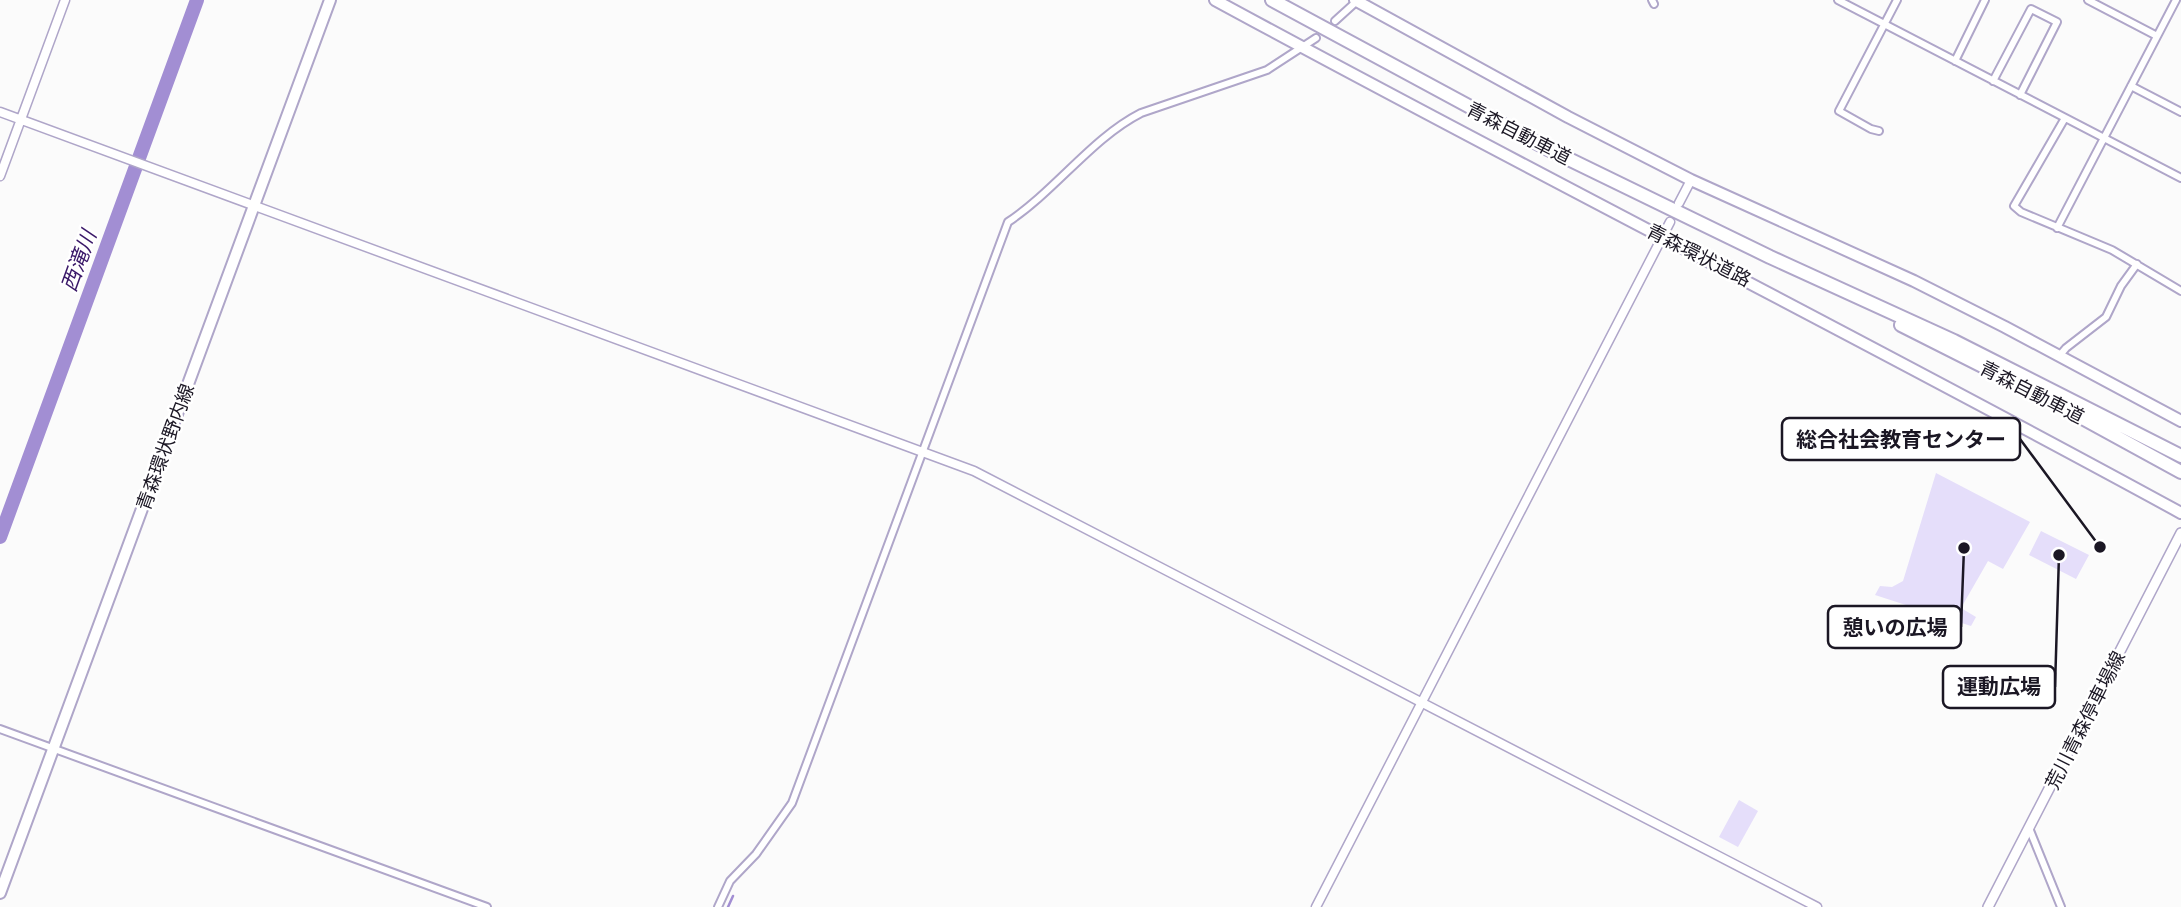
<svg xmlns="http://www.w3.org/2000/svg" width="2181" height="907" font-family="'Archivo Narrow','Noto Sans JP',sans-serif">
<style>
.green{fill:#e5defa}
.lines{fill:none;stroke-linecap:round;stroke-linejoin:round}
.stream{stroke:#a28ed3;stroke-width:2.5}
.river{stroke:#a28ed3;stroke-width:14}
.minor-casing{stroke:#afa6c9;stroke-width:10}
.tertiary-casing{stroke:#afa6c9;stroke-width:11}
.secondary-casing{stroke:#afa6c9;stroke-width:12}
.primary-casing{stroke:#afa6c9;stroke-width:14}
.trunk-casing{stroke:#afa6c9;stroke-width:14}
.motorway-casing{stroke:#afa6c9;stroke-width:16}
.minor{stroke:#fff;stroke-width:6}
.tertiary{stroke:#fff;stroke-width:8}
.secondary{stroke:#fff;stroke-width:9}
.primary{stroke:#fff;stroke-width:10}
.trunk{stroke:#fff;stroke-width:10}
.motorway{stroke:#fff;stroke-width:12}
.labels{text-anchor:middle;stroke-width:5;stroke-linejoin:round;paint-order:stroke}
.street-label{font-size:19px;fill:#1b1724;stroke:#fff}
.water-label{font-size:21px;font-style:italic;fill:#391768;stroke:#fff}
.leader{fill:none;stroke:#1b1724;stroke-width:2.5}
.callout-dot{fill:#1b1724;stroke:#fff;stroke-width:2.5}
.callout{fill:#fff;stroke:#1b1724;stroke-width:2.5}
.callout-label{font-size:21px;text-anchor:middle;font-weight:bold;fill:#1b1724}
</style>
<rect width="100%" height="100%" fill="#fbfbfb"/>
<path class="green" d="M 1936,473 L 2030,522 L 2003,569 L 1988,561 L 1961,608 L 1976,617 L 1971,626 L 1875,595 L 1880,586 L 1892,587 L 1903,581 Z
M 2041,531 L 2089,555 L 2076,579 L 2029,555 Z
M 1739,800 L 1758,811 L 1738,847 L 1719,837 Z"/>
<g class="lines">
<path class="stream" d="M 728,907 L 733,896"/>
<path class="river" d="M 0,537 L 197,0"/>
<g class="minor-casing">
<path id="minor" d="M 1652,0 L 1654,4
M 1838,0 L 2181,178
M 2088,0 L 2157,36
M 1335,21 L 1357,1
M 1955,61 L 1985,0
M 1993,81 L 2031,9 L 2057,22 L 2020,95
M 2131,86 L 2181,112
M 2065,118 L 2014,206 L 2021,212 L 2112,250 L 2181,291
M 1879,131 L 1871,129 L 1839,111 L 1897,0
M 2057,228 L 2176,0
M 2060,355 L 2066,348 L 2106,317 L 2121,286 L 2137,264
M 0,729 L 487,907
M 2029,828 L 2061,907
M 718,907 L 730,881 L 756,854 L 792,803 L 1008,222 C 1056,190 1092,138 1141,113 L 1267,70 L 1316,38"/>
</g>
<g class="tertiary-casing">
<path id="tertiary" d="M 0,112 L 974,471 L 1817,907
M 0,176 L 65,0
M 1679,203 L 1691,180
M 1316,907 L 1670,222"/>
</g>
<g class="secondary-casing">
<path id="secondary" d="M 1988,907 L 2181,533"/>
</g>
<g class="primary-casing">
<path id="primary" d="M 0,893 L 330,0"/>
</g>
<g class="trunk-casing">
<path id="trunk" d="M 1215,0 C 1535,174 1861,338 2181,513
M 1355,0 L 1568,117 L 1691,180 L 1914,281 L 2005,327 L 2181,421"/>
</g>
<g class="motorway-casing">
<path id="motorway" d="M 1272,0 L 1548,149 L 1770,257 L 1954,341 L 2181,456
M 1901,325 L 2044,397 L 2181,472"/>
</g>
<use href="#minor" class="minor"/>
<use href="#tertiary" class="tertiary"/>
<use href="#secondary" class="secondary"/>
<use href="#primary" class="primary"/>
<use href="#trunk" class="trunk"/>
<use href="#motorway" class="motorway"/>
</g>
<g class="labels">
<g class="street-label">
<text transform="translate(1519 133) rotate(27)" y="7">青森自動車道</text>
<text transform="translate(1699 255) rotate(27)" y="7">青森環状道路</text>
<text transform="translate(2032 392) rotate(27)" y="7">青森自動車道</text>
<text transform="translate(165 447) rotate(-70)" y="7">青森環状野内線</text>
<text transform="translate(2085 720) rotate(-63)" y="7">荒川青森停車場線</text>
</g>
<g class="water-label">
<text transform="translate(79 261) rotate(-70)" y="7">西滝川</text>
</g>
</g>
<path class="leader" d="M2100 547L2020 439M1964 548L1961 627M2059 555L2055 687"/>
<g class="callout-dot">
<circle cx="2100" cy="547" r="7"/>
<circle cx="1964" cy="548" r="7"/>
<circle cx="2059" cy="555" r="7"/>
</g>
<g class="callout">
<rect x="1782" y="418" width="238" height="42" rx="7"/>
<rect x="1828" y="606" width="133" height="42" rx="7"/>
<rect x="1943" y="666" width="112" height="42" rx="7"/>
</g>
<g class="callout-label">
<text x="1901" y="447">総合社会教育センター</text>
<text x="1895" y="635">憩いの広場</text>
<text x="1999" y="694">運動広場</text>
</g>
</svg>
